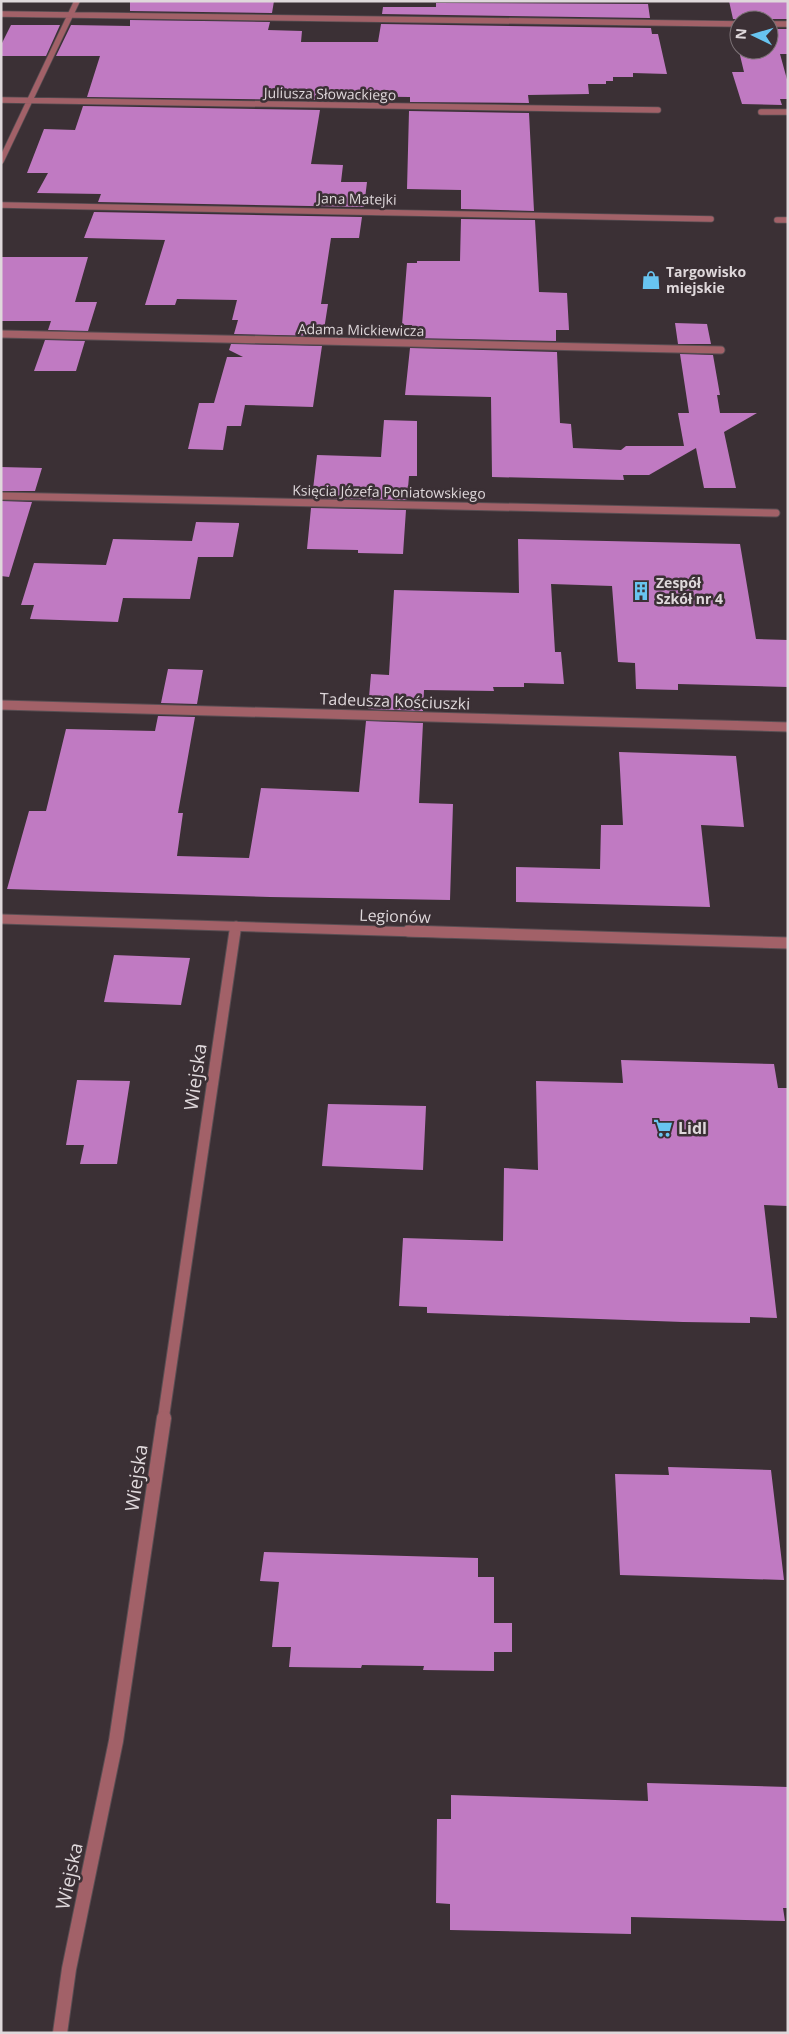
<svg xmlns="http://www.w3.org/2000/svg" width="789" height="2034" font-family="'Open Sans',sans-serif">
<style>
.building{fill:#c07ac2}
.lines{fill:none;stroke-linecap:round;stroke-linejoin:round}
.minor-far4-casing{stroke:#594e53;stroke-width:7}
.minor-far3-casing{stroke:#594e53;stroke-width:9}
.minor-far2-casing{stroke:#594e53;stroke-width:11}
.minor-far1-casing{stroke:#594e53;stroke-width:13}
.minor-casing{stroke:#594e53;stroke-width:16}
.tertiary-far1-casing{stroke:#594e53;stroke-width:11}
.tertiary-casing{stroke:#594e53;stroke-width:13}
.minor-far4{stroke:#a26168;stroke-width:5.5}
.minor-far3{stroke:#a26168;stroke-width:7}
.minor-far2{stroke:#a26168;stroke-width:9}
.minor-far1{stroke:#a26168;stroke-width:11}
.minor{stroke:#a26168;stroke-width:14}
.tertiary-far1{stroke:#a26168;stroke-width:9}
.tertiary{stroke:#a26168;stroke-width:11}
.labels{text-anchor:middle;stroke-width:5;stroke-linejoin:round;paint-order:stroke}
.far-street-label{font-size:14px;fill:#dfd8db;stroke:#3b3035}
.far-poi-label{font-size:14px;font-weight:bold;fill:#dfd8db;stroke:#3b3035;text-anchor:start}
.street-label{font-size:16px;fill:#dfd8db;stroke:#3b3035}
.poi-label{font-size:16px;font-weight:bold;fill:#dfd8db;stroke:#3b3035;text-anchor:start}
.near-street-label{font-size:19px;fill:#dfd8db;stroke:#3b3035}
</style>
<rect width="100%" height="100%" fill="#3b3035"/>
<path class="building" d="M 130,1 L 274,1 L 272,13 L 130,11 Z
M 729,1 L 788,1 L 788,19 L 733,19 Z
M 436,3 L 648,4 L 650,18 L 382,14 L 383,7 L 436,7 Z
M 130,20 L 270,22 L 268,30 L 302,31 L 301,42 L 378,42 L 381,24 L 651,28 L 652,34 L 658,34 L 667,74 L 633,73 L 633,77 L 613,77 L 613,81 L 606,81 L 606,84 L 588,84 L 589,94 L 528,95 L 529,103 L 410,102 L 410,97 L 322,96 L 321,100 L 87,97 L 100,56 L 56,56 L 71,25 L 130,26 Z
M 11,25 L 60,25 L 46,56 L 1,56 L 1,45 Z
M 769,29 L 788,29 L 788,54 L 780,54 L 788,83 L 788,99 L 780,99 L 782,105 L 742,104 L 732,72 L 744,72 L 738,47 L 739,50 L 769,50 Z
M 83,106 L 320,110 L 311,164 L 343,165 L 341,182 L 367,182 L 364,207 L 98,202 L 101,194 L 37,193 L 48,173 L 27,173 L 44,129 L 75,130 Z
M 409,111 L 529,113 L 534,211 L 461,209 L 461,190 L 407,189 Z
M 94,212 L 362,217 L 359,238 L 331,238 L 321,304 L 328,304 L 323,336 L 234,334 L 238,320 L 232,320 L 237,300 L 177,299 L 175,305 L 145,305 L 165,240 L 84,238 Z
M 461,219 L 535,220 L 539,292 L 567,293 L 569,330 L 556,330 L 556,341 L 411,338 L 412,325 L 402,325 L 407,263 L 417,263 L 417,261 L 460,261 Z
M 1,257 L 88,257 L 75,302 L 97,302 L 88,331 L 48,330 L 51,321 L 1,321 Z
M 675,323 L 707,324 L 711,344 L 678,344 Z
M 45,340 L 85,341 L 76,371 L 34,371 Z
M 231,344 L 322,346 L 313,407 L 245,405 L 241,426 L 227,426 L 223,450 L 188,449 L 199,403 L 214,403 L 227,357 L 243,357 L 229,350 Z
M 410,348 L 557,352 L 560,423 L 571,424 L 573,448 L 621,450 L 626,446 L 684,446 L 678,413 L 689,413 L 680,354 L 713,355 L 720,395 L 717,395 L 720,413 L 757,413 L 724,432 L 736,488 L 704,488 L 696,448 L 649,475 L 623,475 L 624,480 L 492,477 L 491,397 L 405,395 Z
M 384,420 L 417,421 L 417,476 L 409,476 L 407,500 L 312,498 L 317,455 L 381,457 Z
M 1,467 L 42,468 L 35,491 L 1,491 Z
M 1,501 L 32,502 L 9,577 L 1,576 Z
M 311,508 L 406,510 L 403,554 L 358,553 L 358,550 L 307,549 Z
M 196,522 L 239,523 L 239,525 L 233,557 L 198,557 L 190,599 L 123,598 L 118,622 L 30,619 L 34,605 L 21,605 L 34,563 L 106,565 L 113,539 L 192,541 Z
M 518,539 L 740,544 L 756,639 L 788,640 L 788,687 L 678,684 L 678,690 L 636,689 L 635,663 L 618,662 L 612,586 L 551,584 L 555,652 L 561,652 L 564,684 L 524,683 L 524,687 L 493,687 L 494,691 L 424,690 L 423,711 L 368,709 L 371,674 L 389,675 L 394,590 L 519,593 Z
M 168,669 L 203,670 L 197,704 L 161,703 Z
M 158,716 L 195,717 L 178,813 L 183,813 L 177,856 L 249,858 L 261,788 L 359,792 L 366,721 L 423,723 L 419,803 L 453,804 L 450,900 L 270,897 L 7,889 L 29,811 L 46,811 L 66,729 L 155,731 Z
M 619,752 L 736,756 L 744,827 L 701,825 L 710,907 L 516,902 L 516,867 L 600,869 L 601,825 L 623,825 Z
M 114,955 L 190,958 L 181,1005 L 104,1002 Z
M 621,1060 L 774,1064 L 778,1088 L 788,1088 L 788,1206 L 764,1205 L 777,1318 L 750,1317 L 750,1323 L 683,1322 L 427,1313 L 427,1307 L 399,1306 L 403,1238 L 503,1241 L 504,1168 L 538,1170 L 536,1081 L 623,1083 Z
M 77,1080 L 130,1081 L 117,1164 L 80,1164 L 84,1145 L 66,1145 Z
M 328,1104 L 426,1106 L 423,1170 L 322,1166 Z
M 668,1467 L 771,1470 L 784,1580 L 620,1575 L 615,1474 L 669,1475 Z
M 264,1552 L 478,1558 L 478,1577 L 494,1577 L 494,1623 L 512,1623 L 512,1652 L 494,1652 L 494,1671 L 423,1670 L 424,1666 L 362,1665 L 361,1668 L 289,1667 L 291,1647 L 272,1647 L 279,1582 L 260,1581 Z
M 647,1783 L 788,1787 L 788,1908 L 783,1908 L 785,1921 L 631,1917 L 631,1934 L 450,1930 L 450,1904 L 436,1903 L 437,1819 L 451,1819 L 451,1795 L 648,1801 Z"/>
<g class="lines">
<g class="minor-far4-casing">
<path id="minor-far4" d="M 1,14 L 739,24
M 769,24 L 788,24
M 1,100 L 658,110
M 761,112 L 788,112
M 1,161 L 77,1
M 1,205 L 711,219
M 777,220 L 788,220"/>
</g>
<g class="minor-far3-casing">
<path id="minor-far3" d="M 1,334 L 721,350
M 1,496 L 776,513"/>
</g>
<g class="minor-far2-casing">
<path id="minor-far2" d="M 1,705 L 788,727
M 235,933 L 236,926"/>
</g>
<g class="minor-far1-casing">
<path id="minor-far1" d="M 163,1420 L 235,931"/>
</g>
<g class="minor-casing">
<path id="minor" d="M 60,2033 L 69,1969 L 116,1741 L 164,1418"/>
</g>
<g class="tertiary-far1-casing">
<path id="tertiary-far1" d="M 1,919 L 449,933"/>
</g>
<g class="tertiary-casing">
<path id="tertiary" d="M 408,931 L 788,943"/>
</g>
<use href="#minor-far4" class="minor-far4"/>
<use href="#minor-far3" class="minor-far3"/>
<use href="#minor-far2" class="minor-far2"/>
<use href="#minor-far1" class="minor-far1"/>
<use href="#minor" class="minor"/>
<use href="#tertiary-far1" class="tertiary-far1"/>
<use href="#tertiary" class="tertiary"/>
</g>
<defs>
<g id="shop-bare" transform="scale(1.5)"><path d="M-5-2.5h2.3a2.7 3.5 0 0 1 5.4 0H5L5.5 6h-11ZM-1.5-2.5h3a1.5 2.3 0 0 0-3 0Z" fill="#68c4f0" stroke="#3b3035" stroke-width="2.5" paint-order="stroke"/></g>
<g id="building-bare" transform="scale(1.5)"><path d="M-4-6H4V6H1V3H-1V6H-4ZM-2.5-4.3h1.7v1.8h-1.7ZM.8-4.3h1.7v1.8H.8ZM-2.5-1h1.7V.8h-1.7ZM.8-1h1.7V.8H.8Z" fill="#68c4f0" stroke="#3b3035" stroke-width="2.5" paint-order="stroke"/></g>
<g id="supermarket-bare" transform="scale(1.5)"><path d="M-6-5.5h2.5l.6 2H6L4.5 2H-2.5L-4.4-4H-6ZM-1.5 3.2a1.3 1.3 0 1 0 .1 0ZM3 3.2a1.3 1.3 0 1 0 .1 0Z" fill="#68c4f0" stroke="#3b3035" stroke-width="2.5" paint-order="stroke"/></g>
</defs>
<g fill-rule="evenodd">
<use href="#shop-bare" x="651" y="280"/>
<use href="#building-bare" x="641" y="591"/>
<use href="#supermarket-bare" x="663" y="1128"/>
</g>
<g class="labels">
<g class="far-street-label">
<text transform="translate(330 94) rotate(1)" y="5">Juliusza Słowackiego</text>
<text transform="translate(357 199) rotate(1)" y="5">Jana Matejki</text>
<text transform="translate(361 330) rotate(1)" y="5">Adama Mickiewicza</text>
<text transform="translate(389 492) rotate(1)" y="5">Księcia Józefa Poniatowskiego</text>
</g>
<g class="far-poi-label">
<text x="666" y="277">Targowisko<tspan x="666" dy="16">miejskie</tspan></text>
<text x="656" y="588">Zespół<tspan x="656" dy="16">Szkół nr 4</tspan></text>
</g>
<g class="street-label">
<text transform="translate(395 701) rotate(2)" y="6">Tadeusza Kościuszki</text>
<text transform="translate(395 916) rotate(2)" y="6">Legionów</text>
</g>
<g class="poi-label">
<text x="678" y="1134">Lidl</text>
</g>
<g class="near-street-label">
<text transform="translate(195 1077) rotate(-82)" y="7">Wiejska</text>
<text transform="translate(136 1478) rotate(-82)" y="7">Wiejska</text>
<text transform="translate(69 1876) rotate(-78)" y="7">Wiejska</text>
</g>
</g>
<rect width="789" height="2034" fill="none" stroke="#dfd8db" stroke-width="5"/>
<g transform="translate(754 35) rotate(275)"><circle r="24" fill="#3b3035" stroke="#7d7377"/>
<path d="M0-4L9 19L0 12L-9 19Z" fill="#68c4f0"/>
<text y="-8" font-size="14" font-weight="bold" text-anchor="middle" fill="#dfd8db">N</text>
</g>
</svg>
